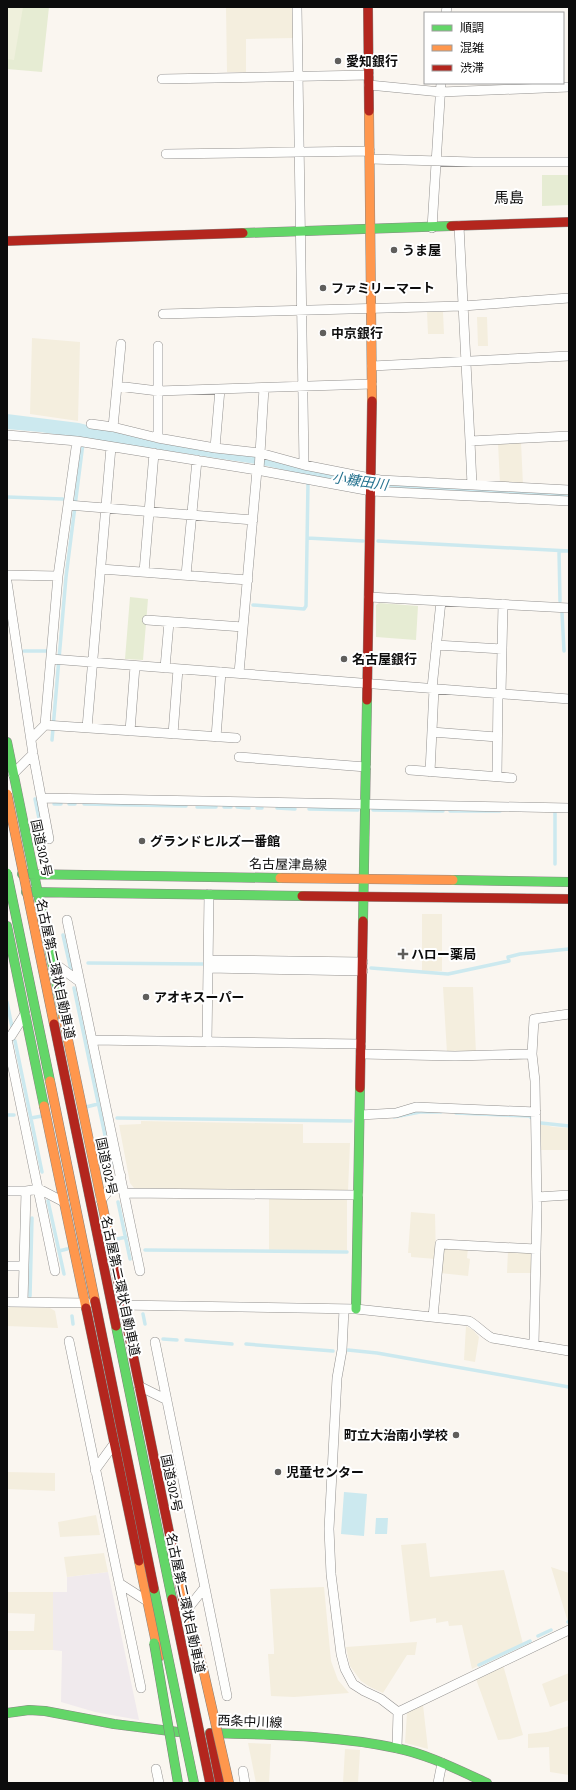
<svg xmlns="http://www.w3.org/2000/svg" width="576" height="1790" font-family="'Source Serif 4','Noto Sans JP',serif">
<style>
.industrial{fill:#f0eaed}
.farmland{fill:#f4eede}
.green{fill:#e6ecd3}
.pitch{fill:#eff0dc}
.water{fill:#cce9ef}
.lines{fill:none;stroke-linecap:round;stroke-linejoin:round}
.stream{stroke:#cce9ef;stroke-width:3.5}
.street-casing{stroke:#93918f;stroke-width:10}
.fast-casing{stroke:#8a8885;stroke-width:10}
.slow-casing{stroke:#8a8885;stroke-width:10}
.jam-casing{stroke:#8a8885;stroke-width:10}
.street{stroke:#fefefd;stroke-width:9}
.fast{stroke:#63d668;stroke-width:9}
.slow{stroke:#ff974d;stroke-width:9}
.jam{stroke:#b3261e;stroke-width:9}
.fast-bridge-casing{stroke:#807f7c;stroke-width:10;stroke-linecap:butt}
.slow-bridge-casing{stroke:#807f7c;stroke-width:10;stroke-linecap:butt}
.jam-bridge-casing{stroke:#807f7c;stroke-width:10;stroke-linecap:butt}
.fast-bridge{stroke:#63d668;stroke-width:9}
.slow-bridge{stroke:#ff974d;stroke-width:9}
.jam-bridge{stroke:#b3261e;stroke-width:9}
.poi-dot{fill:#5f5e5c;stroke:#fff;stroke-width:1.5}
.labels{text-anchor:middle;stroke-width:4;stroke-linejoin:round;paint-order:stroke}
.poi-label{font-size:13px;font-weight:bold;fill:#0c0c0c;stroke:#fff;text-anchor:start}
.street-label{font-size:13px;fill:#0c0c0c;stroke:#fff}
.water-label{font-size:14px;font-style:italic;fill:#25728f;stroke:#fff}
.quarter-label{font-size:15px;fill:#0c0c0c;stroke:#fff}
</style>
<rect width="100%" height="100%" fill="#faf6f0"/>
<path class="industrial" d="M 108,1572 L 139,1720 L 95,1712 L 61,1702 L 62,1651 L 53,1650 L 53,1592 L 67,1592 L 67,1577 Z"/>
<path class="farmland" d="M 226,7 L 293,7 L 294,38 L 246,39 L 246,72 L 227,72 Z
M 427,312 L 443,312 L 444,334 L 428,334 Z
M 477,317 L 487,317 L 488,346 L 478,346 Z
M 32,338 L 80,342 L 78,421 L 30,414 Z
M 521,442 L 523,485 L 500,484 L 498,443 Z
M 422,914 L 442,914 L 442,971 L 422,971 Z
M 443,987 L 473,987 L 476,1053 L 447,1053 Z
M 141,1121 L 303,1124 L 303,1143 L 350,1143 L 348,1191 L 134,1188 L 130,1183 L 119,1125 L 141,1124 Z
M 540,1124 L 554,1127 L 569,1128 L 569,1150 L 540,1150 Z
M 269,1199 L 347,1199 L 347,1250 L 269,1250 Z
M 411,1212 L 435,1214 L 436,1259 L 411,1257 L 411,1253 L 408,1253 Z
M 442,1248 L 468,1248 L 467,1258 L 470,1259 L 468,1276 L 440,1273 Z
M 508,1250 L 530,1250 L 533,1254 L 533,1273 L 507,1273 Z
M 10,1307 L 50,1308 L 55,1311 L 58,1328 L 7,1326 L 7,1309 Z
M 466,1326 L 473,1330 L 479,1337 L 475,1362 L 464,1360 Z
M 7,1472 L 55,1473 L 55,1491 L 7,1489 Z
M 96,1515 L 100,1535 L 60,1537 L 58,1522 Z
M 426,1543 L 430,1577 L 504,1570 L 523,1644 L 472,1669 L 462,1625 L 449,1626 L 448,1621 L 436,1623 L 436,1618 L 410,1622 L 401,1545 Z
M 104,1553 L 108,1572 L 67,1577 L 64,1557 Z
M 551,1567 L 569,1573 L 568,1622 Z
M 324,1587 L 331,1661 L 338,1680 L 349,1693 L 294,1697 L 271,1696 L 268,1654 L 274,1654 L 274,1649 L 270,1589 Z
M 7,1592 L 53,1592 L 53,1650 L 7,1650 L 7,1631 L 34,1631 L 35,1614 L 7,1613 Z
M 417,1642 L 415,1655 L 407,1655 L 383,1693 L 370,1687 L 361,1681 L 350,1666 L 346,1647 Z
M 503,1665 L 523,1735 L 510,1739 L 498,1740 L 476,1679 Z
M 569,1673 L 569,1700 L 550,1707 L 542,1684 Z
M 423,1705 L 428,1749 L 405,1743 L 407,1713 Z
M 569,1726 L 569,1775 L 550,1772 L 549,1747 L 528,1748 L 528,1734 L 547,1732 Z
M 248,1743 L 271,1744 L 269,1783 L 256,1783 Z
M 345,1749 L 360,1750 L 358,1783 L 343,1783 Z"/>
<path class="green" d="M 7,7 L 49,7 L 42,72 L 7,69 Z
M 542,175 L 569,175 L 569,205 L 542,206 Z
M 130,597 L 148,599 L 143,660 L 125,659 Z
M 379,603 L 418,606 L 416,640 L 376,637 L 376,605 Z"/>
<path class="pitch" d="M 7,7 L 23,7 L 14,60 L 7,59 Z"/>
<path class="water" d="M 7,414 L 79,423 L 155,442 L 264,457 L 369,481 L 368,486 L 306,475 L 262,465 L 40,432 L 7,429 Z
M 344,1492 L 367,1494 L 364,1536 L 341,1534 Z
M 376,1518 L 388,1518 L 387,1534 L 375,1534 Z"/>
<g class="lines">
<path class="stream" d="M 374,485 L 569,495
M 7,497 L 63,499
M 307,538 L 363,541
M 378,541 L 569,551
M 559,551 L 560,601
M 253,605 L 304,609 L 306,606 L 308,482
M 562,613 L 564,651
M 24,651 L 47,651
M 52,740 L 66,577 L 83,443
M 35,799 L 45,848
M 54,804 L 61,804
M 69,804 L 75,804
M 84,804 L 186,806
M 197,807 L 216,807
M 224,807 L 231,807
M 237,807 L 249,808
M 257,808 L 262,808
M 277,808 L 295,809
M 309,809 L 358,810
M 373,810 L 443,811
M 450,811 L 500,811
M 555,812 L 555,864
M 63,935 L 71,970
M 88,963 L 203,964
M 371,968 L 448,974 L 509,961 L 508,957 L 520,954 L 569,949
M 74,988 L 111,1164
M 7,1002 L 12,1027
M 15,1041 L 42,1172
M 86,1107 L 98,1104
M 456,1113 L 529,1116 L 532,1118
M 7,1115 L 14,1115
M 394,1117 L 420,1112 L 441,1112
M 31,1118 L 42,1116
M 117,1118 L 351,1121
M 541,1123 L 569,1126
M 48,1201 L 64,1274
M 118,1202 L 130,1259
M 117,1239 L 126,1237
M 145,1250 L 347,1252
M 59,1251 L 67,1249
M 30,1296 L 32,1218
M 143,1314 L 145,1324
M 72,1316 L 73,1324
M 163,1339 L 177,1340
M 186,1340 L 232,1344
M 246,1344 L 333,1351
M 348,1350 L 377,1353 L 569,1387
M 568,1622 L 569,1621
M 538,1636 L 551,1630
M 479,1665 L 530,1641"/>
<g class="street-casing">
<path id="street" d="M 297,7 L 304,465
M 446,13 L 447,7
M 162,79 L 369,75
M 369,85 L 441,92 L 569,87
M 166,154 L 370,151
M 370,159 L 474,162 L 569,162
M 459,226 L 470,441 L 569,436
M 432,228 L 441,83
M 163,314 L 463,306 L 569,298
M 121,344 L 117,386 L 158,391 L 372,384
M 372,366 L 569,356
M 117,386 L 113,427 L 158,438 L 215,448 L 260,453 L 304,465 L 380,480 L 569,490
M 91,424 L 113,427
M 7,435 L 77,441 L 257,470 L 371,491 L 569,501
M 158,438 L 158,346
M 470,441 L 472,485
M 215,448 L 220,389
M 259,470 L 264,388
M 68,505 L 253,520
M 101,569 L 248,580
M 144,572 L 154,453
M 7,575 L 58,576
M 186,575 L 197,460
M 7,582 L 33,754 L 49,839
M 369,597 L 569,608
M 147,620 L 243,627
M 436,645 L 502,649
M 51,659 L 569,699
M 165,668 L 169,622
M 239,673 L 257,470
M 432,688 L 441,601
M 501,694 L 503,604
M 45,725 L 236,738
M 87,728 L 111,447
M 130,731 L 135,666
M 432,732 L 497,737
M 173,734 L 178,669
M 216,737 L 221,672
M 31,739 L 45,725 L 58,576 L 77,441
M 239,757 L 366,767
M 410,770 L 512,778
M 430,772 L 434,689
M 13,774 L 33,754
M 497,776 L 498,694
M 42,798 L 569,808
M 67,920 L 140,1271
M 209,960 L 363,962
M 54,963 L 80,982
M 209,968 L 363,971
M 7,1037 L 11,1036 L 25,1014
M 7,1039 L 55,1271
M 92,1040 L 361,1044
M 207,1042 L 209,894
M 361,1054 L 455,1056 L 532,1054
M 360,1115 L 396,1113 L 416,1107 L 536,1112
M 7,1191 L 26,1191 L 39,1189 L 64,1202
M 124,1193 L 358,1195
M 537,1197 L 569,1195
M 101,1200 L 121,1176
M 7,1266 L 24,1266
M 7,1302 L 88,1303
M 23,1302 L 26,1191
M 120,1305 L 356,1309 L 469,1321 C 478,1326 483,1333 492,1338 L 569,1351
M 344,1309 L 342,1350 L 337,1378 L 329,1529 L 331,1574 L 341,1654 L 345,1669 L 353,1684 L 364,1691 L 381,1699 L 398,1712
M 433,1317 L 440,1244 L 536,1249
M 69,1341 L 141,1688
M 155,1342 L 227,1696
M 534,1344 L 537,1207 L 535,1081 L 532,1054 L 534,1019 L 569,1014
M 139,1386 L 167,1400
M 95,1470 L 114,1444
M 119,1583 L 147,1601
M 186,1611 L 205,1587
M 398,1712 L 569,1630
M 397,1748 L 398,1712
M 156,1769 L 159,1783
M 243,1771 L 245,1783
M 438,1783 L 442,1763"/>
</g>
<g class="fast-casing">
<path id="fast" d="M 243,233 L 451,226
M 7,742 L 63,1016
M 22,874 L 280,878
M 453,880 L 569,882
M 26,892 L 302,896
M 363,921 L 367,700
M 7,926 L 44,1106
M 356,1309 L 360,1088
M 7,1713 L 29,1710 L 45,1711 L 114,1724 L 178,1732
M 210,1733 C 272,1735 335,1735 396,1748 C 427,1754 458,1770 487,1783"/>
</g>
<g class="slow-casing">
<path id="slow" d="M 369,111 L 372,401
M 280,878 L 453,880
M 63,1016 L 108,1232
M 44,1106 L 86,1308
M 139,1561 L 159,1657"/>
</g>
<g class="jam-casing">
<path id="jam" d="M 368,7 L 369,111
M 451,226 L 569,222
M 7,241 L 243,233
M 367,700 L 372,401
M 302,896 L 569,899
M 360,1088 L 363,921
M 108,1232 L 183,1600
M 86,1308 L 139,1561
M 210,1733 L 220,1783"/>
</g>
<use href="#street" class="street"/>
<use href="#fast" class="fast"/>
<use href="#slow" class="slow"/>
<use href="#jam" class="jam"/>
<g class="fast-bridge-casing">
<path id="fast-bridge" d="M 7,873 L 50,1081
M 116,1326 L 172,1599
M 154,1589 L 194,1783
M 154,1643 L 178,1783"/>
</g>
<g class="slow-bridge-casing">
<path id="slow-bridge" d="M 7,794 L 54,1024
M 50,1081 L 95,1301
M 180,1585 L 204,1673 L 229,1783"/>
</g>
<g class="jam-bridge-casing">
<path id="jam-bridge" d="M 54,1024 L 116,1326
M 95,1301 L 154,1589
M 172,1599 L 210,1783"/>
</g>
<use href="#fast-bridge" class="fast-bridge"/>
<use href="#slow-bridge" class="slow-bridge"/>
<use href="#jam-bridge" class="jam-bridge"/>
</g>
<g class="poi-dot">
<circle cx="338" cy="61" r="4"/>
<circle cx="394" cy="250" r="4"/>
<circle cx="323" cy="288" r="4"/>
<circle cx="323" cy="333" r="4"/>
<circle cx="344" cy="659" r="4"/>
<circle cx="142" cy="841" r="4"/>
<path d="M401 948h4v4h4v4h-4v4h-4v-4h-4v-4h4z"/>
<circle cx="146" cy="997" r="4"/>
<circle cx="456" cy="1435" r="4"/>
<circle cx="278" cy="1472" r="4"/>
</g>
<g class="labels">
<g class="poi-label">
<text x="346" y="66">愛知銀行</text>
<text x="402" y="255">うま屋</text>
<text x="331" y="293">ファミリーマート</text>
<text x="331" y="338">中京銀行</text>
<text x="352" y="664">名古屋銀行</text>
<text x="150" y="846">グランドヒルズ一番館</text>
<text x="411" y="959">ハロー薬局</text>
<text x="154" y="1002">アオキスーパー</text>
<text x="448" y="1440" text-anchor="end">町立大治南小学校</text>
<text x="286" y="1477">児童センター</text>
</g>
<g class="street-label">
<text transform="translate(42 848) rotate(78)" y="5">国道302号</text>
<text transform="translate(288 864) rotate(1)" y="5">名古屋津島線</text>
<text transform="translate(56 969) rotate(78)" y="5">名古屋第二環状自動車道</text>
<text transform="translate(107 1166) rotate(78)" y="5">国道302号</text>
<text transform="translate(121 1286) rotate(78)" y="5">名古屋第二環状自動車道</text>
<text transform="translate(172 1483) rotate(78)" y="5">国道302号</text>
<text transform="translate(186 1603) rotate(78)" y="5">名古屋第二環状自動車道</text>
<text transform="translate(250 1721) rotate(2)" y="5">西条中川線</text>
</g>
<g class="water-label">
<text transform="translate(360 481) rotate(8)" y="5">小糠田川</text>
</g>
<g class="quarter-label">
<text x="509" y="203">馬島</text>
</g>
</g>
<rect width="576" height="1790" fill="none" stroke="#0c0c0c" stroke-width="16"/>
<rect x="424" y="12" width="140" height="72" fill="#ffffff" stroke="#9e9e9e"/>
<rect x="432" y="25" width="20" height="6" fill="#63d668" stroke="#9e9e9e"/>
<text x="460" y="32" font-size="12" fill="#0c0c0c">順調</text>
<rect x="432" y="45" width="20" height="6" fill="#ff974d" stroke="#9e9e9e"/>
<text x="460" y="52" font-size="12" fill="#0c0c0c">混雑</text>
<rect x="432" y="65" width="20" height="6" fill="#b3261e" stroke="#9e9e9e"/>
<text x="460" y="72" font-size="12" fill="#0c0c0c">渋滞</text>
</svg>
